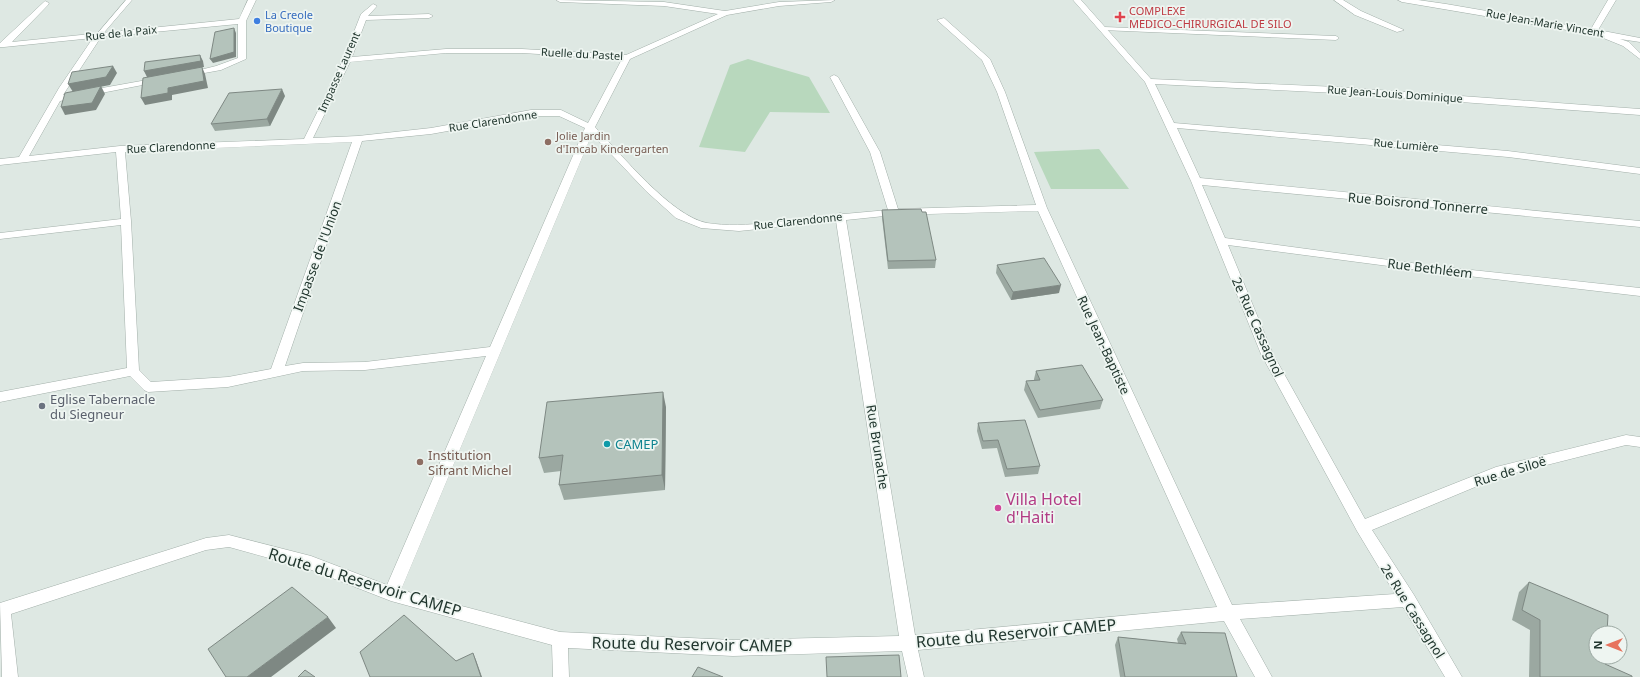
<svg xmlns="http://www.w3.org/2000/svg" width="1640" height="677" font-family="'Noto Sans',sans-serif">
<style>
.green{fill:#b8d8bd}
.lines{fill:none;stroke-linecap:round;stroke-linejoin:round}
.lane-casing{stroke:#a2afa9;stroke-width:1}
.street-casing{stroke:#a2afa9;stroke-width:1}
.lane{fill:#fff;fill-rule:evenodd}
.street{fill:#fff;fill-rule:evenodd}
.wall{fill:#9ba8a1}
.shaded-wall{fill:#7e8883}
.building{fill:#b4c3bb;stroke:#7e8883}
.health-dot{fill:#e0444e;stroke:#eef5f1;stroke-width:1.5}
.shop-dot{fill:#3f7fe0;stroke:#eef5f1;stroke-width:1.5}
.education-dot{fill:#8d6e63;stroke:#eef5f1;stroke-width:1.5}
.worship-dot{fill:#6b7280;stroke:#eef5f1;stroke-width:1.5}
.culture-dot{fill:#0f9aa8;stroke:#eef5f1;stroke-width:1.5}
.hotel-dot{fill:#d1479c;stroke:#eef5f1;stroke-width:1.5}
.labels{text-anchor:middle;stroke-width:3.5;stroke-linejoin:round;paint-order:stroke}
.far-health-label{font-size:11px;fill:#be3a42;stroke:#eef5f1;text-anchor:start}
.far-shop-label{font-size:11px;fill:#366cbe;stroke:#eef5f1;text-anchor:start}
.far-street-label{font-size:11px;fill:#21362e;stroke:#eef5f1}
.far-education-label{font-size:11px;fill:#785e54;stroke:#eef5f1;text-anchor:start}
.street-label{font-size:13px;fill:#21362e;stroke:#eef5f1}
.worship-label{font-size:13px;fill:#5b616d;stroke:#eef5f1;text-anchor:start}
.culture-label{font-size:13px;fill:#0d838f;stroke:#eef5f1;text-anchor:start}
.education-label{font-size:13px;fill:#785e54;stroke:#eef5f1;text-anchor:start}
.near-hotel-label{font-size:16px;fill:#b23c85;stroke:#eef5f1;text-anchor:start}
.near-street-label{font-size:16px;fill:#21362e;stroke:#eef5f1}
</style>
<rect width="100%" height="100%" fill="#dee8e3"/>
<path class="green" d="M 748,59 L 809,77 L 830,113 L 770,112 L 745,152 L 699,147 L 730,65 Z
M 1099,149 L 1129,189 L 1051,189 L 1034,152 Z"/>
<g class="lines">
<g class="lane-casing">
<path id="lane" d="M 126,0 L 132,0 L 101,36 L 97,36 L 97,34 Z
M 1104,27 L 1336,36 L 1339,38 L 1336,40 L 1102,30 L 1101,29 Z"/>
</g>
<g class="street-casing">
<path id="street" d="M 248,0 L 256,0 L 246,21 L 246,59 L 221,70 L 188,76 L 184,74 L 216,66 L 238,58 L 238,24 L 101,37 L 63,95 L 158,78 L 162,80 L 158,82 L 60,101 L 29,156 L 120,146 L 304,139 L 343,60 L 361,14 L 373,4 L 377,6 L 368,16 L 429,14 L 433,16 L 429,18 L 366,20 L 352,57 L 446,49 L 522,49 L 626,55 L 718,14 L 664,6 L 560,2 L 556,0 L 664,2 L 725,11 L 779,2 L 835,0 L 831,2 L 779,6 L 727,15 L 630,59 L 595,127 C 621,154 671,216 707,223 C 744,229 798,219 836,215 L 840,213 L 844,214 L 888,210 L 870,152 L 830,77 L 834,75 L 838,77 L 880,152 L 898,209 L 1036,205 L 997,92 L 982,60 L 937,20 L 944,18 L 990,59 L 1005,92 L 1047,208 L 1232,605 L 1395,594 L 1357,531 L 1261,354 L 1191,181 L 1145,82 L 1073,0 L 1081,0 L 1151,79 L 1337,87 L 1640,109 L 1640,115 L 1337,93 L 1155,84 L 1174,123 L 1508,151 L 1640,168 L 1640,174 L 1508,157 L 1177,128 L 1200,178 L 1640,221 L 1640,227 L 1202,185 L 1225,238 L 1434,266 L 1640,288 L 1640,296 L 1434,272 L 1228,245 L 1273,354 L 1365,519 L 1496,467 L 1626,435 L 1640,437 L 1640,447 L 1626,445 L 1499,477 L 1372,530 L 1414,595 L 1462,677 L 1445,677 L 1403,607 L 1240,619 L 1272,677 L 1255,677 L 1224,621 L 918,650 L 924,677 L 908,677 L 902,651 L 733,656 L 568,648 L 569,677 L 553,677 L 552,645 L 391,601 L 309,569 L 229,547 L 206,550 L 11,614 L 18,677 L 2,677 L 0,603 L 206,538 L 229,535 L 311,556 L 387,585 L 486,356 L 365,370 L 303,371 L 228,387 L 148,392 L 144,390 L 130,376 L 0,402 L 0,392 L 127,368 L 121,225 L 0,239 L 0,233 L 121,219 L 116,152 L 0,165 L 0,159 L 19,157 L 59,88 L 93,38 L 4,47 L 0,47 L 0,43 L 45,1 L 49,3 L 48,5 L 12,42 L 239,19 ZM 446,53 L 522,53 L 622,59 L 588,123 L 561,110 L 531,110 L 431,128 L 358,136 L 313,138 L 350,62 ZM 531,116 L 559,116 L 585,128 L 490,347 L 365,362 L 303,363 L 285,366 L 362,141 L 431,134 ZM 592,134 L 646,191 L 676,218 L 701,228 L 739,231 L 836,221 L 899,636 L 733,640 L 560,632 L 401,590 ZM 352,142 L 271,369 L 228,377 L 151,382 L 139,370 L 131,221 L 125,152 ZM 1038,211 L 1217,607 L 915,635 L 846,220 L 894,215 Z
M 1334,0 L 1343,0 L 1361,11 L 1404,30 L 1397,32 L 1355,15 Z
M 1398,0 L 1418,0 L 1446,4 L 1591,29 L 1608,0 L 1616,0 L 1598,30 L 1640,38 L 1640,42 L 1620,39 L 1629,42 L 1640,53 L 1640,59 L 1623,46 L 1596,35 L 1402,2 Z"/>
</g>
<use href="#lane" class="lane"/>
<use href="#street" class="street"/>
</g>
<path class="wall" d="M 285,96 L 270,126 L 215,131 L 211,124 Z
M 882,210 L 922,212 L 936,260 L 935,268 L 888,269 L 882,218 Z
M 997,265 L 1059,293 L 1011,300 L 996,273 Z
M 1036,371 L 1103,400 L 1100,409 L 1038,418 L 1024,390 L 1026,381 L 1034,380 L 1034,379 Z
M 666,407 L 665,490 L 564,500 L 559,485 L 561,471 L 544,473 L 539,458 Z
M 978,423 L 1040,466 L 1038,474 L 1005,477 L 997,448 L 982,449 L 977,431 Z
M 1529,582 L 1605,664 L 1632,677 L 1529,677 L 1530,630 L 1512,620 L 1519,592 Z
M 1181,632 L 1237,677 L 1120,677 L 1115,645 L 1118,637 L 1178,643 L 1177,639 Z"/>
<path class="shaded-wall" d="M 234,28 L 236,33 L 236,57 L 213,63 L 210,59 Z
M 200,55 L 203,61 L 204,67 L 202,67 L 205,74 L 208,88 L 172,95 L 172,100 L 145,105 L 141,98 L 147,77 L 144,71 Z
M 113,66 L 117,73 L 110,85 L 73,92 L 68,84 Z
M 101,86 L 105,94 L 96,110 L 65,115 L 61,107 Z
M 282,89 L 285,96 L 270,126 L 267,119 Z
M 1061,285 L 1059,293 L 1011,300 L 1013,292 Z
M 663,392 L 666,407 L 665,490 L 662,475 Z
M 328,617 L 336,628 L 271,677 L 247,677 Z
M 473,653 L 476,660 L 482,677 L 481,677 Z"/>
<path class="building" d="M 234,28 L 234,52 L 210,59 L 215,32 Z
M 200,55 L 201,61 L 144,71 L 145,62 Z
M 113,66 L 106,77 L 68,84 L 72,72 Z
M 202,67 L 204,81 L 168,88 L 168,93 L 141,98 L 143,78 Z
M 101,86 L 92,103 L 61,107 L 65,93 Z
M 282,89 L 267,119 L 211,124 L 229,93 Z
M 921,209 L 922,212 L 926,212 L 936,260 L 888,261 L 882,210 Z
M 1044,258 L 1061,285 L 1013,292 L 997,265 Z
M 1082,365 L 1103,400 L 1040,410 L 1026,381 L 1040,380 L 1036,371 Z
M 663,392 L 662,475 L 559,485 L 563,455 L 539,458 L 547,402 Z
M 1025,420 L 1040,466 L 1007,469 L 998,440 L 983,441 L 978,423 Z
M 1529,582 L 1608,615 L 1607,633 L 1596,633 L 1596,657 L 1605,657 L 1605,664 L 1632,676 L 1632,677 L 1540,677 L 1540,620 L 1522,610 Z
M 292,587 L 328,617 L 247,677 L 226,677 L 208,649 Z
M 404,615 L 456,661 L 473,653 L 481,677 L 370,677 L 360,652 Z
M 1181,632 L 1225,633 L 1237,677 L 1125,677 L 1118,637 L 1186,644 Z
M 899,655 L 901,677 L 827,677 L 826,657 Z
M 698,667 L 723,677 L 692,677 Z
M 305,670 L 315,677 L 298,677 Z"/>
<path class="health-dot" d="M1118 11h4v4h4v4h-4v4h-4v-4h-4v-4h4z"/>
<circle class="shop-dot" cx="257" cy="21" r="4"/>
<g class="education-dot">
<circle cx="548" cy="142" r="4"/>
<circle cx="420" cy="462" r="4"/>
</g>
<circle class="worship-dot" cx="42" cy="406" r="4"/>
<circle class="culture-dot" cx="607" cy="444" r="4"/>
<circle class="hotel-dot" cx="998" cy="508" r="4"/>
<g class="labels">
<g class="far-health-label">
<text x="1129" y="15">COMPLEXE<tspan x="1129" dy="13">MEDICO-CHIRURGICAL DE SILO</tspan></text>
</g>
<g class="far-shop-label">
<text x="265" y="19">La Creole<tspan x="265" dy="13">Boutique</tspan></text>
</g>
<g class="far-street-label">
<text transform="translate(1545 23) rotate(10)" y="4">Rue Jean-Marie Vincent</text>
<text transform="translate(121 33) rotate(-6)" y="4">Rue de la Paix</text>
<text transform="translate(582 54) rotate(3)" y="4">Ruelle du Pastel</text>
<text transform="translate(339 72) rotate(-66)" y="4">Impasse Laurent</text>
<text transform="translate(1395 94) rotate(4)" y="4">Rue Jean-Louis Dominique</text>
<text transform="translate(493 121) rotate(-9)" y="4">Rue Clarendonne</text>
<text transform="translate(1406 145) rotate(5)" y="4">Rue Lumière</text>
<text transform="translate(171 147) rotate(-3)" y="4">Rue Clarendonne</text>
<text transform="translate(798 221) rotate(-6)" y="4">Rue Clarendonne</text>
</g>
<g class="far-education-label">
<text x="556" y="140">Jolie Jardin<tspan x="556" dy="13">d'Imcab Kindergarten</tspan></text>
</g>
<g class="street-label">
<text transform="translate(1418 203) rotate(5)" y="5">Rue Boisrond Tonnerre</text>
<text transform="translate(317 256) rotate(-70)" y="5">Impasse de l'Union</text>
<text transform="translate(1430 268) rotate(7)" y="5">Rue Bethléem</text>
<text transform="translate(1258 327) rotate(66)" y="5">2e Rue Cassagnol</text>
<text transform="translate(1104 345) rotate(65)" y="5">Rue Jean-Baptiste</text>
<text transform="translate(878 447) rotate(81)" y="5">Rue Brunache</text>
<text transform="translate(1510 471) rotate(-17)" y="5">Rue de Siloë</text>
<text transform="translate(1413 611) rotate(58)" y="5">2e Rue Cassagnol</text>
</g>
<g class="worship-label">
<text x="50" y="404">Eglise Tabernacle<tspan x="50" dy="15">du Siegneur</tspan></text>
</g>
<g class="culture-label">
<text x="615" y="449">CAMEP</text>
</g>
<g class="education-label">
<text x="428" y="460">Institution<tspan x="428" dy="15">Sifrant Michel</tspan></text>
</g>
<g class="near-hotel-label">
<text x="1006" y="505">Villa Hotel<tspan x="1006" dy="18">d'Haiti</tspan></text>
</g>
<g class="near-street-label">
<text transform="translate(365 582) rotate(17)" y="6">Route du Reservoir CAMEP</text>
<text transform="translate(1016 633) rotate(-5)" y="6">Route du Reservoir CAMEP</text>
<text transform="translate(692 644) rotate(1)" y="6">Route du Reservoir CAMEP</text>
</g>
</g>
<g transform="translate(1608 645) rotate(270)"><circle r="19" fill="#eef5f1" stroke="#9ca9a3"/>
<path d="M0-3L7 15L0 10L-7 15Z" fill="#e7725d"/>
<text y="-6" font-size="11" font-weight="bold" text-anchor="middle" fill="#21362e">N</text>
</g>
</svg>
